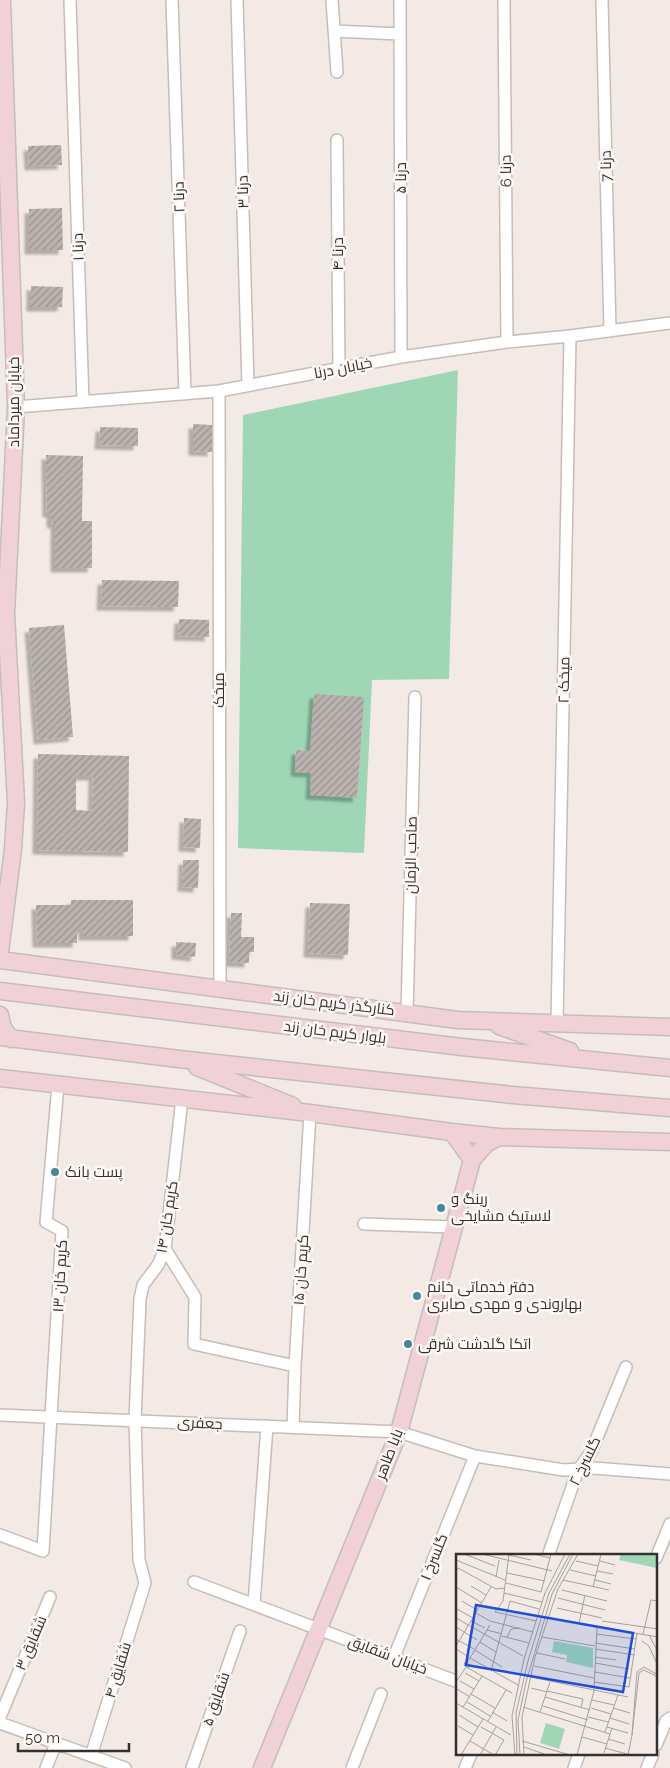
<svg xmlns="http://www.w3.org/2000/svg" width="670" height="1768" font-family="Raleway,Cairo,sans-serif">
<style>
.green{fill:#9fd7b6}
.building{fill:url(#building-hatch);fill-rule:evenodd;filter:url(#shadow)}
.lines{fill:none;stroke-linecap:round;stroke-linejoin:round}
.street-casing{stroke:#c6bdb9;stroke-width:14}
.secondary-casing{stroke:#c6bdb9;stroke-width:19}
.street{stroke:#fff;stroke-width:11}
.secondary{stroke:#f0d1d7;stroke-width:16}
.poi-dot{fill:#468899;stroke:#fef8f5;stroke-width:2}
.labels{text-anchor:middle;stroke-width:5;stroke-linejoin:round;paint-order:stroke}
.street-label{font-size:15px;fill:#34302f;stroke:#fef8f5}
.poi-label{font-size:15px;fill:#34302f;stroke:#fef8f5;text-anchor:start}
.inset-road{fill:none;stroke:#a7a09d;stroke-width:1}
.view{fill:#1d4ed8;fill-opacity:0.15;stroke:#1d4ed8;stroke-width:2.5}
.inset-edge{fill:none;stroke:#34302f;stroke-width:2.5}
</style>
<defs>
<pattern id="building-hatch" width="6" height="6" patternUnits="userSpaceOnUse" patternTransform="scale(1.25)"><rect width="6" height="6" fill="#bbb2ae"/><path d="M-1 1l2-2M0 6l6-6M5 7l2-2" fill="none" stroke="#99918e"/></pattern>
<filter id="shadow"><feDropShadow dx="-4.5" dy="4.5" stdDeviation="1" flood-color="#0004"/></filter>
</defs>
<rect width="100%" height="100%" fill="#f3eae6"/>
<path class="green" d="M 458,370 L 449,679 L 372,680 L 364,853 L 238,848 L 243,415 Z"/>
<path class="building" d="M 61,145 L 62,165 L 29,166 L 28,146 Z
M 62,208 L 63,250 L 29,250 L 29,209 Z
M 31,286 L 63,287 L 62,307 L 31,307 Z
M 193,424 L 212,425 L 212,452 L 193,451 Z
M 100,427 L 138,428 L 138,446 L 99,445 Z
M 46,455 L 83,456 L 82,521 L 92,521 L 92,568 L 55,568 L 55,524 L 51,523 L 51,513 L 47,513 Z
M 102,580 L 179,581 L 178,607 L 101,606 Z
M 179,619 L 209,620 L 209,637 L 178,636 Z
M 64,625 L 73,737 L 38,740 L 29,628 Z
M 314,694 L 364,697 L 357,798 L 310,795 L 311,773 L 295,772 L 296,750 L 310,751 Z
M 38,754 L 129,756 L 128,852 L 37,850 ZM 76,776 L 93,776 L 92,811 L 76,810 Z
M 184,818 L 201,819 L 200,848 L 183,847 Z
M 183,860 L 199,860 L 198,888 L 182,887 Z
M 71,900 L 133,900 L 133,936 L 83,936 L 83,929 L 77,929 L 77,943 L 37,943 L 36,905 L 71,905 Z
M 310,903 L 350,904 L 348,955 L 308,953 Z
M 231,913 L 242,913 L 241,937 L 254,937 L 254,952 L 249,952 L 249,963 L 229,962 Z
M 176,942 L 196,943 L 195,957 L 176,955 Z"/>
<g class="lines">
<g class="street-casing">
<path id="street" d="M 70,0 L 83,402
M 172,0 L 185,394
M 237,0 L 248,385
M 332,0 L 337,72
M 400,0 L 401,357
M 504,0 L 507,342
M 602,0 L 610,331
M 334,31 L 400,34
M 337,140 L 339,369
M 219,391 L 220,988
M 16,407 L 219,391 L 401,357 L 507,342 L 570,336 L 670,323
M 407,1013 L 415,697
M 557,1023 L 570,336
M 364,1224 L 453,1227
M 165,1249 L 195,1297 L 194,1344 L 295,1366
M 0,1415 L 399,1432 L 475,1456 L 564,1470 L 594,1468 L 670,1474
M 293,1427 L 295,1366 L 310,1113
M 0,1535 L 43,1551 L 62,1231 L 46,1222 L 58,1085
M 548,1556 L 578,1470 L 591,1452 L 626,1367
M 656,1558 L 670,1524
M 194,1582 L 458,1682
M 254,1604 L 267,1426
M 394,1657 L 475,1456
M 0,1717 L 50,1597
M 0,1723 L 125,1768
M 656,1745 L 666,1721 L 670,1718
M 91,1756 L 145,1583 L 139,1560 L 135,1420 L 140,1299 L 143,1285 L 158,1265 L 165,1249 L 182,1099
M 46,1768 L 56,1743
M 192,1768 L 240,1631
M 352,1768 L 381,1694
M 465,1768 L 471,1754
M 574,1768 L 579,1754
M 647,1768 L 653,1754"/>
</g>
<g class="secondary-casing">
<path id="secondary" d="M 0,952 L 13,849 L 16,803 L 6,614 L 16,407 L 2,0
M 0,960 L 458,1020 L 670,1027
M 0,991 L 462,1047 L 670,1068
M 0,1015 L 3,1028 L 11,1039
M 499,1026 L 570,1051
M 0,1037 L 179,1059 L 513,1095 L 670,1108
M 197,1067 L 293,1106
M 0,1078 L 310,1113 L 452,1132 L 499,1137 L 670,1142
M 452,1132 L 472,1160
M 262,1768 L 399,1432 L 472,1160 L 486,1144 L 499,1137"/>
</g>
<use href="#street" class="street"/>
<use href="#secondary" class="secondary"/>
</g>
<g class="poi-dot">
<circle cx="55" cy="1172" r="5"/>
<circle cx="441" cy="1208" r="5"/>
<circle cx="417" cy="1296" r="5"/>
<circle cx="408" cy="1344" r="5"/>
</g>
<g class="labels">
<g class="street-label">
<text transform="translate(606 166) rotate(-91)" y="5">درنا 7</text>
<text transform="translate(506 171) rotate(-91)" y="5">درنا 6</text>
<text transform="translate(401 178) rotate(-90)" y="5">درنا ۵</text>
<text transform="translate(243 192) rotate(-92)" y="5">درنا ۳</text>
<text transform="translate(179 197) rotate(-92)" y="5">درنا ۲</text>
<text transform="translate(78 247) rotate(-92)" y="5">درنا ۱</text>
<text transform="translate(338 254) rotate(-90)" y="5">درنا ۴</text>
<text transform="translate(343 368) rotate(-11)" y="5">خیابان درنا</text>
<text transform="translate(14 402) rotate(-90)" y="5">خیابان میرداماد</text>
<text transform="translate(564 680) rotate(-89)" y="5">میخک ۲</text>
<text transform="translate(219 690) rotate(-90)" y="5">میخک</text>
<text transform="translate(411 855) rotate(-89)" y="5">صاحب الزمان</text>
<text transform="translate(334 1003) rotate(7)" y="5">کنارگذر کریم خان زند</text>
<text transform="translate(335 1032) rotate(7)" y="5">بلوار کریم خان زند</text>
<text transform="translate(167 1217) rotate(-81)" y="5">کریم خان ۱۴</text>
<text transform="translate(301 1270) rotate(-86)" y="5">کریم خان ۱۵</text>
<text transform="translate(60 1276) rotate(-87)" y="5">کریم خان ۱۳</text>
<text transform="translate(200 1423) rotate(3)" y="5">جعفری</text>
<text transform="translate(389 1454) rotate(-69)" y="5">بابا طاهر</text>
<text transform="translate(585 1461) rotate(-64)" y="5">گلسرخ ۲</text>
<text transform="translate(434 1557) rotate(-68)" y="5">گلسرخ ۱</text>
<text transform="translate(31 1643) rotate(-67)" y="5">شقایق ۳</text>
<text transform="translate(388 1655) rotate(21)" y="5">خیابان شقایق</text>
<text transform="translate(118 1670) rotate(-73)" y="5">شقایق ۴</text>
<text transform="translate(216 1699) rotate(-71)" y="5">شقایق ۵</text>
</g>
<g class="poi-label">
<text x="65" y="1177">پست بانک</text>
<text x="451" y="1204">رینگ و<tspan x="451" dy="17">لاستیک مشایخی</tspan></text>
<text x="427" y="1292">دفتر خدماتی خانم<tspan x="427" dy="17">بهاروندی و مهدی صابری</tspan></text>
<text x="418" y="1349">اتکا گلدشت شرقی</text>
</g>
</g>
<g transform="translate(456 1554)">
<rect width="201" height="201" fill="#f3eae6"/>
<path d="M 165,0 L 201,0 L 201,14 L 163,6 ZM 98,87 L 137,94 L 137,114 L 110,108 L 111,101 L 96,98 Z" fill="#9fd7b6"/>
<path d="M 90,169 L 109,175 L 103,195 L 84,189 Z" fill="#9fd7b6"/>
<path class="inset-road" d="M 8,0 L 39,12M 26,0 L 96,17M 48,0 L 75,6M 53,0 L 47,47 L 39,58 L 80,67M 78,0 L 94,4M 0,6 L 49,26M 120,7 L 142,12M 144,7 L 159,11M 114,16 L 140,22M 0,17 L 2,14 L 40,35 L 49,34M 141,17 L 157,20M 51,19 L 89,27M 40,23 L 43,6M 107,26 L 153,36M 139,26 L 155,30M 50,29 L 85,38 L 95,0M 15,32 L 30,41M 0,33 L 26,49M 137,33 L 145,0M 106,36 L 151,47M 48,39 L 86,48M 102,44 L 149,56M 6,47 L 21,56M 101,54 L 146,64M 1,55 L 17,64M 20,59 L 34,67 L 77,78M 0,64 L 67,102M 92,64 L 202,83M 15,67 L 29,74M 146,67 L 202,75M 123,69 L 129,41M 0,73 L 21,86M 31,76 L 46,80M 140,80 L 180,85M 187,80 L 195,46 L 202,47M 193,81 L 202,98M 46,82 L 73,89M 51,83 L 55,75 L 64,74M 86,83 L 139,92M 0,85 L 18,95M 186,87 L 193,92 L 202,112M 24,88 L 40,98M 139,89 L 179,95M 0,92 L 35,33M 0,95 L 13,103M 139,95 L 179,101M 19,96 L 46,113M 81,99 L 109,105M 139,103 L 160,106M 14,104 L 62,131M 11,109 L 34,71M 139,109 L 173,115M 78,112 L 138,124M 12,114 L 14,111 L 9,108 L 8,111 L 12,114 L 56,139M 35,117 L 54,47 L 83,55M 139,118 L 174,124M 9,119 L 23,127M 202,121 L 188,113 L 181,118 L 176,181 L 183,119 L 188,116 L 202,123M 75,123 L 172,143M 4,127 L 18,135M 0,128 L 10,113M 138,128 L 173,133 L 181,79M 75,134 L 91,138M 1,135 L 14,143M 91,137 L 127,145 L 125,154M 15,140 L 39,154M 89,143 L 134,156M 136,146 L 158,151M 11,148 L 34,162M 0,149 L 55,181M 87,152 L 132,166M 7,153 L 26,122M 67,153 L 154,180M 135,154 L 155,160M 157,154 L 174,159M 36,158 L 51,167M 84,158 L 94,128M 3,161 L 22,173M 132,163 L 152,168M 154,164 L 173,170M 32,167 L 50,136M 2,172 L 17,181M 25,173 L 48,186 L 39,201M 151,173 L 172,179M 149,178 L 162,141M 126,183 L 151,190M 152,185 L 169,190M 14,187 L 38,201M 66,187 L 114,201M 68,193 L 91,201M 149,194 L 171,200M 148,199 L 156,174M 5,201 L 27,165M 24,201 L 40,173M 59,201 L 56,162 L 68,105 L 89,39 L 109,0M 61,201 L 60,159 L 72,107 L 93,39 L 114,0M 64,201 L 62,166 L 70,128 L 96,40 L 117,0M 68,201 L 66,163 L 79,103 L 102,35 L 122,0M 121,201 L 138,137 L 141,74M 172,201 L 176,181"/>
<path class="view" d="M 20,51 L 177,79 L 167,138 L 10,111 Z"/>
<rect width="201" height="201" class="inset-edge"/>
</g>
<path d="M18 1743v8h111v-8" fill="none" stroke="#34302f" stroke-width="2.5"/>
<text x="25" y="1743" font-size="15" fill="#34302f" stroke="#fef8f5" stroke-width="4" paint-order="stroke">50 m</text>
</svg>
